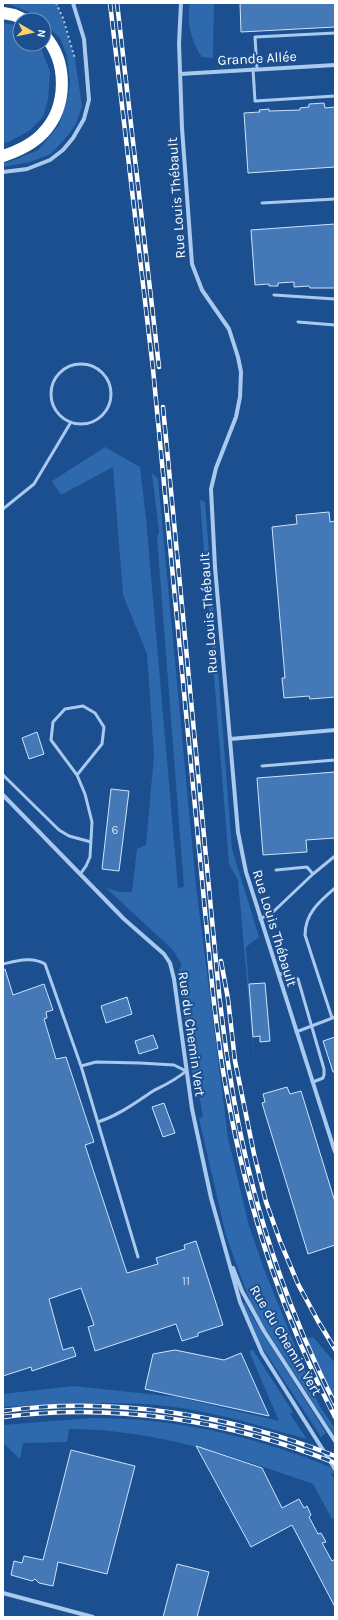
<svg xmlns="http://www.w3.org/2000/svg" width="338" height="1620" font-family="Karla,sans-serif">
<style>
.green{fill:#2e69ad}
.building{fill:#4478b7;stroke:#cfe3fa}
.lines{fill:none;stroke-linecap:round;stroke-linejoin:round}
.path{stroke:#a9c9ee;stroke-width:2;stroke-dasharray:2 3;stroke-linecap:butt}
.lane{stroke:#a9c9ee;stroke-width:3}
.street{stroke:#a9c9ee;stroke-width:4}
.highway{stroke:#fff;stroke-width:12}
.rail-casing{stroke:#fff;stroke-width:4.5}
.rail{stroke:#1b4f8f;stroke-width:3;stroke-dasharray:9;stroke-linecap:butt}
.labels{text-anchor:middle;stroke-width:4;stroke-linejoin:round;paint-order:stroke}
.number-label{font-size:12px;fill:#d0dded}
.street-label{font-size:14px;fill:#fff;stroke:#1b4f8f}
</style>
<rect width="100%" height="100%" fill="#1b4f8f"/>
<path class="green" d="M 6,3 L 60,3 L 58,6 L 75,59 L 82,106 L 76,124 L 69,134 L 51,154 L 30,162 L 3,167 L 3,163 L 12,161 L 38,150 L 59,125 L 68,96 L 70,82 L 67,56 L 60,38 L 44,23 L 44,20 L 40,20 L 29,12 Z
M 190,3 L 214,3 L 213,58 L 202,57 C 191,41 186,22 190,3 Z
M 3,23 L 15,25 L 20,29 L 20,44 L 39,44 L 50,71 L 48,100 L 43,117 L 29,131 L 9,142 L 3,143 Z
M 105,447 L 140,467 L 146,518 L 178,888 L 184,887 L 157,537 L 159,532 L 152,473 L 158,479 L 196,886 L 228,1138 L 249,1226 L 264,1269 L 319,1405 L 335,1429 L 335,1436 L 263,1325 L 251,1304 L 226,1236 L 199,1118 L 203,1117 L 198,1088 L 194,1089 L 179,970 L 182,965 L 173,950 L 106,888 L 120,892 L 132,892 L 137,849 L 146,845 L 154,755 L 147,654 L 123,595 L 113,467 L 61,495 L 52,481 Z
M 200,500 L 205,502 L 232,849 L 259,937 L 246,947 L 255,1071 L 238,880 L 229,864 Z
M 243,1303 L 245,1303 L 252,1316 L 326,1433 L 321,1437 L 262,1347 Z
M 313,1337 L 335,1363 L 335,1399 L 306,1339 Z
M 253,1350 L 293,1412 L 290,1414 L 307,1439 C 264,1427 219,1413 174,1407 C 118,1400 59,1404 3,1407 L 3,1394 L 73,1386 L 177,1397 L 279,1421 L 249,1351 Z
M 90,1418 C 174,1417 258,1437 335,1469 L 335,1473 L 331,1474 L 335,1480 L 335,1517 L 332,1519 L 313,1484 C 234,1456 153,1429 69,1429 L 67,1442 L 23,1443 L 20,1459 L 3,1443 L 3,1425 Z"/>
<path class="building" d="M 240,3 L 335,3 L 335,27 L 241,32 Z
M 324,103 L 325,108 L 335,107 L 335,167 L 248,173 L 244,113 L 260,112 L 259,110 L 269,109 L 269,111 L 300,110 L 300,108 L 309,107 L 309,104 Z
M 335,224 L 335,288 L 310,288 L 309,286 L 294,287 L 294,282 L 278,283 L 278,286 L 269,286 L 269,284 L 255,285 L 251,230 Z
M 329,512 L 330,522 L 335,521 L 335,697 L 310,699 L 309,696 L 284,698 L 282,678 L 285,678 L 272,527 L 297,524 L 296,515 Z
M 37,732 L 44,754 L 29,759 L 22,738 Z
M 335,772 L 335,838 L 306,840 L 307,852 L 263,855 L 257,778 Z
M 111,789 L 129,791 L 119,871 L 102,869 Z
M 5,969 L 13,995 L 44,984 L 53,1010 L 46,1012 L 47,1018 L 44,1019 L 56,1059 L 66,1057 L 94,1142 L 85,1145 L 127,1273 L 158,1264 L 156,1258 L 185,1249 L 184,1245 L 196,1241 L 223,1325 L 198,1333 L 198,1336 L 182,1341 L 176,1324 L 95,1351 L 88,1327 L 94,1325 L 81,1288 L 49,1299 L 63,1350 L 73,1347 L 76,1356 L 32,1371 L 31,1367 L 3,1376 L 3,970 Z
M 265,983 L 270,1041 L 260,1042 L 260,1036 L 253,1037 L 249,984 Z
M 127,997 L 132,1014 L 106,1023 L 101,1006 Z
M 153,1035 L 158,1048 L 139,1054 L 135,1041 Z
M 335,1037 L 335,1072 L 333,1072 L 323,1041 Z
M 287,1087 L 290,1094 L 301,1091 L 335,1202 L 335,1245 L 308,1254 L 262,1103 L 265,1102 L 263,1094 Z
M 164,1103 L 175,1133 L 163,1137 L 152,1107 Z
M 175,1350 L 224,1360 L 241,1353 L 269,1416 L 145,1389 L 153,1354 Z
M 196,1446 L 262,1468 L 282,1508 L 299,1499 L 304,1508 L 307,1506 L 311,1515 L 309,1517 L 318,1534 L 321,1533 L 326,1542 L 322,1543 L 332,1561 L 335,1559 L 335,1607 L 292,1525 L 251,1547 Z
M 71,1450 L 135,1466 L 107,1574 L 58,1562 L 53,1586 L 39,1583 L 35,1579 L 32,1581 L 11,1575 L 14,1561 L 22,1563 L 24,1556 L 43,1560 Z
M 177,1564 L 209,1572 L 197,1617 L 163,1617 Z"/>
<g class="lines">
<path class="path" d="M 56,3 L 63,18 L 75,59"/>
<path class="lane" d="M 253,69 L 255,101 L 335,96
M 257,69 L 255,37 L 335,33
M 262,203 L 335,199
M 274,295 L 335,299
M 298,322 L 335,325
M51 394a30 30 0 1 1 60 0a30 30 0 1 1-60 0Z
M 3,509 L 34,484 L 71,422
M 262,766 L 335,760
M 3,775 L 59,830 L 69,836 L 91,842
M 77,775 L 102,744 L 104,727 L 95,713 L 83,706 L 65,709 L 53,722 L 51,740 L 77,775 L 85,794 L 92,822 L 90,857 L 86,866 L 81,873
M 276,870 L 307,867 L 313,874
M 260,919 L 273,912 L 313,874 L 335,856
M 3,964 C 16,961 32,956 45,964 L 81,1066 L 138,1257
M 278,973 L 298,979 L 324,1069 L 324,1075 L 323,1078 L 313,1082
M 332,1018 L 305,935 C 305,913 320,901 335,888
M 296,1032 L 335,1017
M 81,1066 L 96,1062 L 140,1063 L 174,1065 L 186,1071 C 176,1080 165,1085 153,1091 C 135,1103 119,1115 98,1122"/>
<path class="street" d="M 181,3 L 179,43 L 182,128 L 192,264 L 202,290 L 229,329 L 238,357 L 241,372 L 240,397 L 236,417 L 216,468 L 211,489 L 215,567 L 238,832 L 246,872 L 335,1152
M 180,74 L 335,65
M 3,172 L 27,169 L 50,160 L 63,150 L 73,138 L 84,119 L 89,100 L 84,39 L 73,3
M 230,739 L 335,730
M 3,795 L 124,919 L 164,954 L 170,963 L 174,979 L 192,1109 L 211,1198 L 240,1302 L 262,1353 L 335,1469
M 233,1268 L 242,1291 L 264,1331 L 335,1441
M 3,1593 L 93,1617"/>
<path class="highway" d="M 3,13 L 14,15 L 25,20
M 3,156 C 18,151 32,145 43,133 C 68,107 68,61 44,35"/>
<g class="rail-casing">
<path id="rail" d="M 110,3 L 153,369 L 213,994 C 217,1029 221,1064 228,1099 C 248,1209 283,1318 335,1417
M 117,3 L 159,367
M 163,407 L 219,993 C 222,1019 225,1044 229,1069 C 246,1184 282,1299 335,1404
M 221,961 L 228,999 L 235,1061 L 254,1154 L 266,1202 L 280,1241 L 298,1284 L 318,1321 L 335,1349
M 3,1411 C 115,1396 231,1415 335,1456
M 3,1417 C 115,1402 231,1421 335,1463"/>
</g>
<use href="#rail" class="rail"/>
</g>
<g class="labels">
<g class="number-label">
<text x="115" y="834">6</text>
<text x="186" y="1285">11</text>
</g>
<g class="street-label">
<text transform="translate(257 58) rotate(-3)" y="5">Grande Allée</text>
<text transform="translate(176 198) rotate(-94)" y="5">Rue Louis Thébault</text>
<text transform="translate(208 613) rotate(-94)" y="5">Rue Louis Thébault</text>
<text transform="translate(275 928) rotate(73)" y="5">Rue Louis Thébault</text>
<text transform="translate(192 1034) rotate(82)" y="5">Rue du Chemin Vert</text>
<text transform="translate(286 1340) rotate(59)" y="5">Rue du Chemin Vert</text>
</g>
</g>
<rect width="338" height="1620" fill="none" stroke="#ffffff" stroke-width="8"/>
<g transform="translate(32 32) rotate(99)"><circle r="19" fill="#1b4f8f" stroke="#7695bc"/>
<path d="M0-3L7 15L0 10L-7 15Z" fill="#ffd166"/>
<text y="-6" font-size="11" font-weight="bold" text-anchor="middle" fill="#ffffff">N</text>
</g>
</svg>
